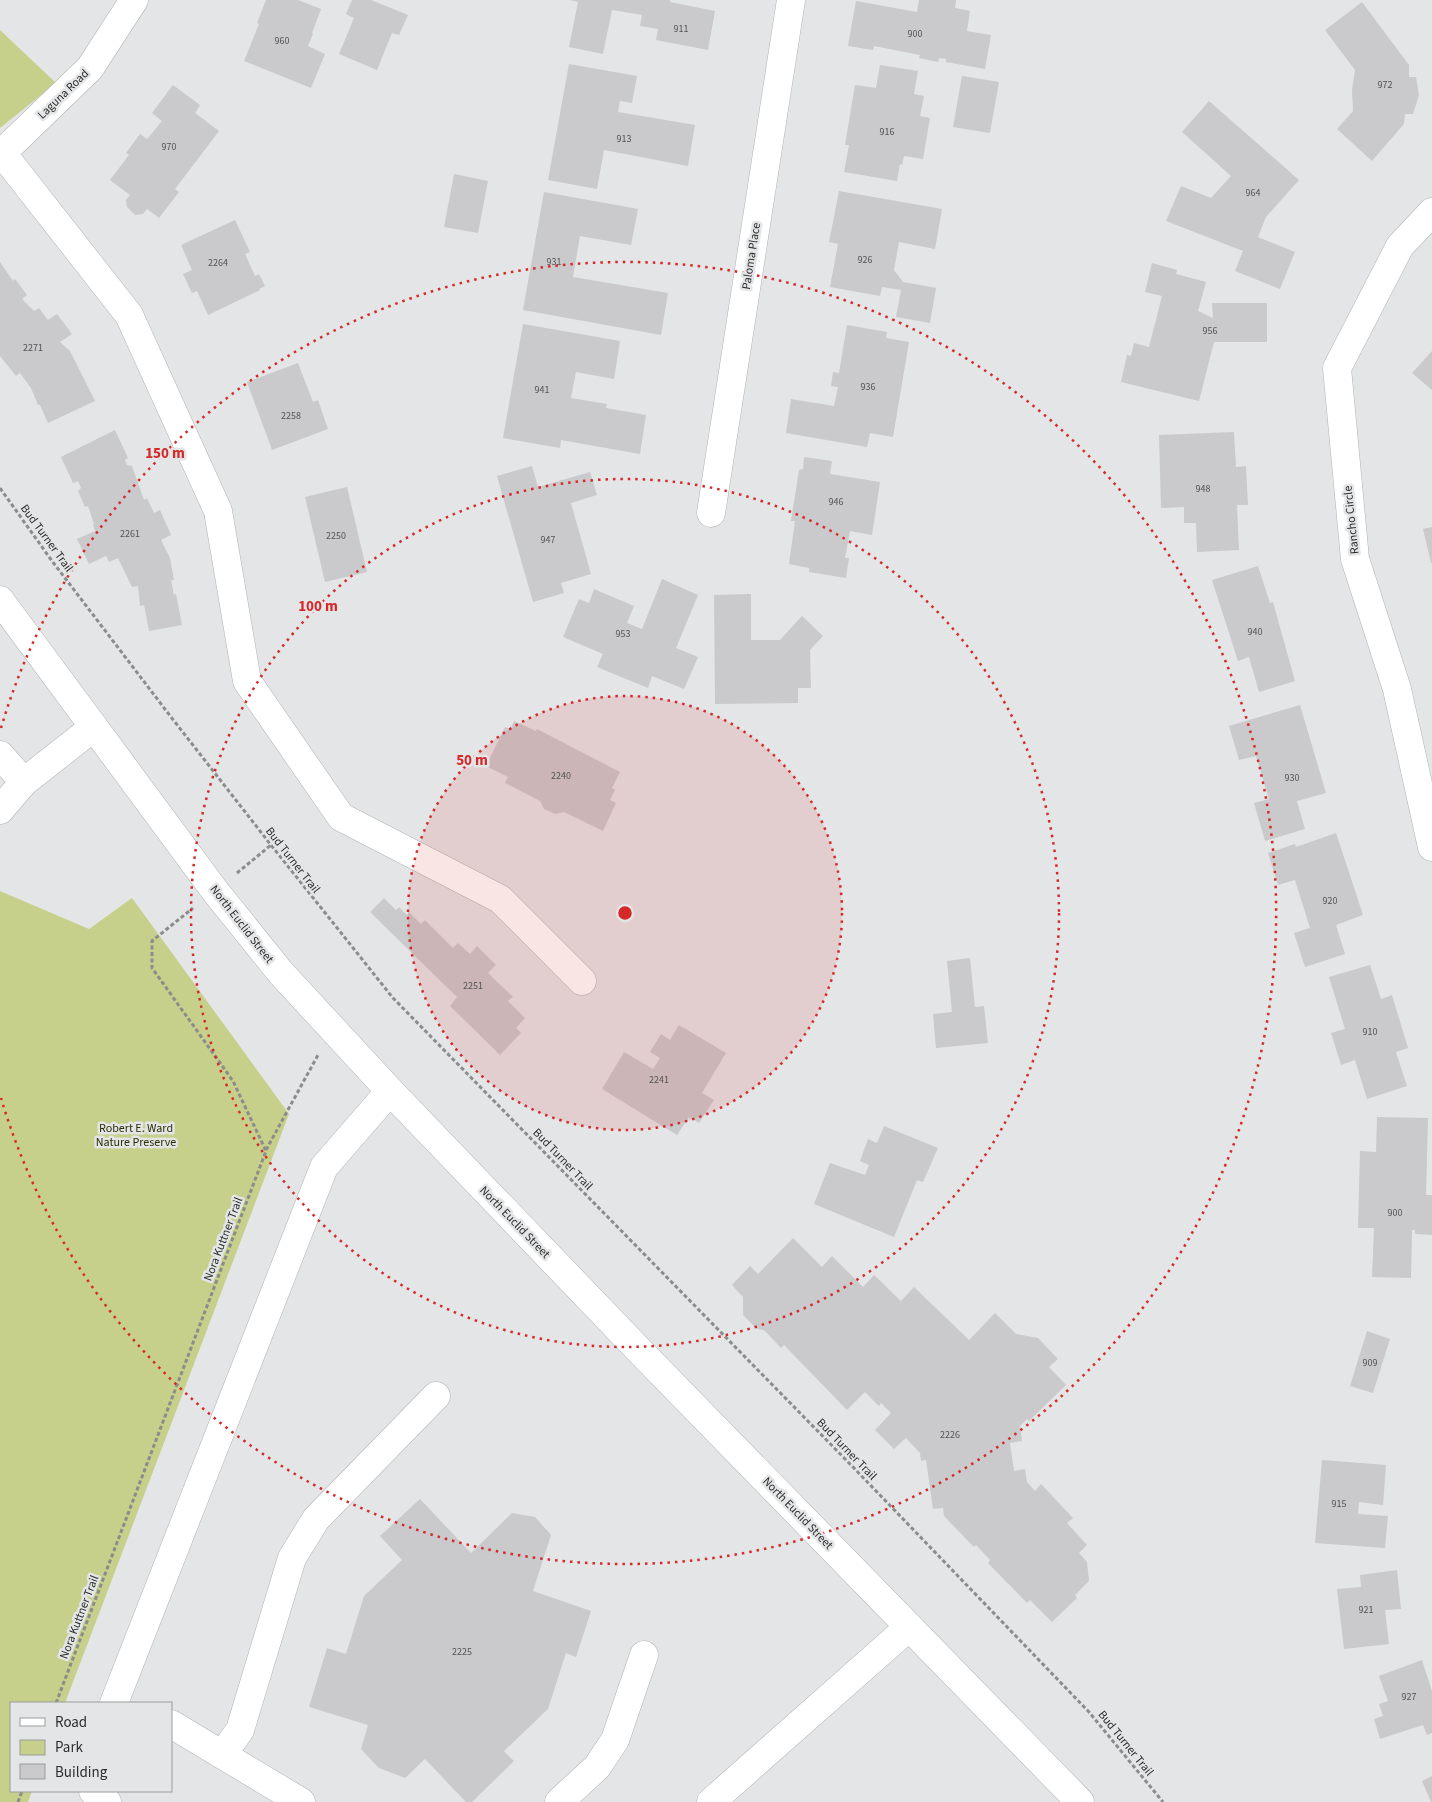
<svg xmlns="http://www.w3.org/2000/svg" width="1432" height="1802" font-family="'Source Sans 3',sans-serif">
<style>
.green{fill:#c7d08a}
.building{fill:#cac9cb}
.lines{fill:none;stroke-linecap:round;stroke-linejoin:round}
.minor-casing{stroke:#b2b3b4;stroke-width:29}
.major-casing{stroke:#b2b3b4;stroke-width:29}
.path{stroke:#8b8c8c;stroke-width:3;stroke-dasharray:4 2.5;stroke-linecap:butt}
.minor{stroke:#fff;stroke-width:28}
.major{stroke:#fff;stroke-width:28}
.ring{fill:none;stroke:#d62828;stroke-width:2.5;stroke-dasharray:2.5 5}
.labels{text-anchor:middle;stroke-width:5;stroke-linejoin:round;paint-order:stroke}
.number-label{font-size:10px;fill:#545454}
.street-label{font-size:12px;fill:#2c2d2d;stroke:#e4e5e6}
.park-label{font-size:12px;fill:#2c2f04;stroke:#e4e5e6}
.centre{fill:#d62828;stroke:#e4e5e6;stroke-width:2.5}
.ring-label{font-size:15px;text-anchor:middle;font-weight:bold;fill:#d62828;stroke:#e4e5e6;stroke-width:5;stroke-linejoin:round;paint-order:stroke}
</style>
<rect width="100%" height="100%" fill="#e4e5e6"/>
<path class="green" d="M 0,30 L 56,83 L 0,128 Z
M 0,891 L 89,929 L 132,898 L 289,1114 L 65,1703 L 11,1703 L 11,1791 L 32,1791 L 28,1802 L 0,1802 Z"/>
<path class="building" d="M 266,0 L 298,0 L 321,9 L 312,33 L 313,34 L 308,46 L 325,54 L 311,88 L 244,61 L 259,24 L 257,23 Z
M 352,0 L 371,0 L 408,15 L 399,35 L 392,33 L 377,70 L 339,54 L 354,18 L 346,14 Z
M 570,0 L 670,0 L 670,2 L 715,11 L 708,50 L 656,40 L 658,29 L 640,26 L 642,15 L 612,10 L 603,54 L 569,47 L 578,2 Z
M 919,0 L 956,0 L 955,8 L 970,11 L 967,31 L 991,35 L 985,69 L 946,62 L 946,59 L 939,58 L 938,62 L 919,58 L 920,55 L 874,46 L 873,50 L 848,46 L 856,1 L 917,12 Z
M 1362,2 L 1409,65 L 1409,77 L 1416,77 L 1419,95 L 1413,114 L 1405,114 L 1404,124 L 1372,161 L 1337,129 L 1353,111 L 1352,90 L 1355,70 L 1325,30 Z
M 569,64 L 637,76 L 632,103 L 620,101 L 618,112 L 695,125 L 688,166 L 604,150 L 597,189 L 548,180 Z
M 880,65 L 918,71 L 914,94 L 924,96 L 920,116 L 930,118 L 923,159 L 904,156 L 902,165 L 900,164 L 897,181 L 844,172 L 849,145 L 845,145 L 855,85 L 876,88 Z
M 962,76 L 999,82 L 990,133 L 953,127 Z
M 173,85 L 200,105 L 195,113 L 219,131 L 175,189 L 179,192 L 159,218 L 147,209 L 143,214 L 135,215 L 127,207 L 126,200 L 130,195 L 110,180 L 129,155 L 126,153 L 140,134 L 147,139 L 162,121 L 152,113 Z
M 1209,101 L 1299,180 L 1266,217 L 1258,237 L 1295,252 L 1280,289 L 1235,271 L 1243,251 L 1166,221 L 1181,186 L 1211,198 L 1231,176 L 1182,132 Z
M 454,174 L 488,181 L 478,233 L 444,227 Z
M 839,191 L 942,209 L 935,249 L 899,242 L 894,270 L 903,282 L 936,288 L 930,323 L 896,317 L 901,290 L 882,287 L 880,296 L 830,287 L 838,244 L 829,242 Z
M 544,192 L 638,209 L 631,245 L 580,236 L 573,277 L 668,293 L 661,335 L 523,310 Z
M 235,220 L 250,252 L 245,254 L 255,276 L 259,274 L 265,286 L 259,289 L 260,290 L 208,315 L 197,291 L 192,293 L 183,274 L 192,270 L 181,245 Z
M 0,262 L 13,281 L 15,279 L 27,295 L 22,299 L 34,311 L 39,308 L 48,320 L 57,314 L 72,334 L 60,342 L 70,351 L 95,401 L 48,423 L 40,405 L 38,405 L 31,388 L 20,373 L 16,376 L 0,356 Z
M 1152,263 L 1177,270 L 1176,274 L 1206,282 L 1198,311 L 1213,318 L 1212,303 L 1267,303 L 1267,342 L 1214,342 L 1199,401 L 1121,382 L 1127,355 L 1131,356 L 1134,343 L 1149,347 L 1162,296 L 1145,292 Z
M 523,324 L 620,341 L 614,379 L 576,372 L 571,398 L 607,404 L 606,408 L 646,415 L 640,454 L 561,440 L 560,448 L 503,438 Z
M 847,325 L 887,332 L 886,338 L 909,342 L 893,437 L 870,433 L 867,447 L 786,433 L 791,399 L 834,406 L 838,387 L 831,386 L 833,372 L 839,373 Z
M 1432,351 L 1432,390 L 1412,373 Z
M 298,363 L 313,402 L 318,400 L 328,429 L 272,450 L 247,382 Z
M 115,430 L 128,458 L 125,460 L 127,465 L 132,466 L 144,500 L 147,498 L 154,513 L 160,510 L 171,535 L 161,540 L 170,558 L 174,580 L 171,580 L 174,595 L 176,594 L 182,625 L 149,631 L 144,605 L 140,606 L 138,586 L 132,587 L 118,558 L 109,562 L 106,556 L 89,564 L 77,539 L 95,531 L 93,525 L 94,524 L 88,506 L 85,507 L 78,491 L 81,488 L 78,481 L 73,483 L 61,457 Z
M 1234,432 L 1236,467 L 1246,466 L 1248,505 L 1237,505 L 1239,550 L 1197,552 L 1196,523 L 1184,523 L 1184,507 L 1161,508 L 1159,435 Z
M 804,457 L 832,461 L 830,474 L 880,482 L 872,535 L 850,531 L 845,558 L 849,558 L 846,578 L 809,572 L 809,568 L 789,564 L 795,521 L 791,521 L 799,470 L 803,469 Z
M 532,466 L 538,487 L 590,472 L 597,495 L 571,503 L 591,574 L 561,583 L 564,593 L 533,602 L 497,476 Z
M 347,487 L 367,572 L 325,582 L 305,497 Z
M 1432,527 L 1432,563 L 1431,563 L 1423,529 Z
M 1258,566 L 1270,603 L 1273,602 L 1295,681 L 1259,692 L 1249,657 L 1238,661 L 1212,580 Z
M 662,579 L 698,595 L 676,648 L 698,657 L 684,689 L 652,676 L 648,688 L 597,667 L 603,654 L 563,637 L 579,599 L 589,603 L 594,589 L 634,606 L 627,623 L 642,629 Z
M 751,594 L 751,640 L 780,640 L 802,616 L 823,636 L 810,650 L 811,688 L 798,688 L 798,703 L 715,704 L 714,595 Z
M 1300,705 L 1326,793 L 1297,801 L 1305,829 L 1265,841 L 1254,803 L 1269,799 L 1256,756 L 1239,760 L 1229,726 Z
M 514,721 L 536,731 L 537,729 L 620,772 L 612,788 L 615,790 L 610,800 L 616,803 L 603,831 L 564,812 L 555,814 L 544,809 L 540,801 L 505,783 L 508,777 L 486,766 L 505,727 L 510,729 Z
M 1336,833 L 1363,915 L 1336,925 L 1345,954 L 1305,967 L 1294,933 L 1310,928 L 1295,880 L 1278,885 L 1268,853 L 1295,844 L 1296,847 Z
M 384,898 L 396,910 L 399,907 L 407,915 L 409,912 L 421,924 L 425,920 L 453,948 L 458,943 L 470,954 L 477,946 L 496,965 L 488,973 L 513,997 L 508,1001 L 525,1018 L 516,1028 L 521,1033 L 500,1055 L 450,1006 L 457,997 L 370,912 Z
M 970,958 L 975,1007 L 984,1006 L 988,1043 L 936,1048 L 933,1014 L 952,1012 L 947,961 Z
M 1370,965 L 1381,999 L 1392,995 L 1408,1048 L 1396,1052 L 1407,1086 L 1367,1099 L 1355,1060 L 1341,1065 L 1331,1033 L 1345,1029 L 1329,977 Z
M 679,1025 L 726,1053 L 702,1093 L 714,1100 L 699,1123 L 689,1117 L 677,1135 L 602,1089 L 624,1052 L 653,1069 L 660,1058 L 650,1052 L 661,1034 L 670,1040 Z
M 1377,1117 L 1428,1118 L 1426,1195 L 1432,1195 L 1432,1235 L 1415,1234 L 1415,1230 L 1412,1230 L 1411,1278 L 1372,1277 L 1374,1228 L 1358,1228 L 1360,1151 L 1376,1152 Z
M 884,1126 L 938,1148 L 923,1182 L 917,1180 L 894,1237 L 814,1204 L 830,1163 L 865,1175 L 869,1165 L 860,1161 L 868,1139 L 877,1143 Z
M 793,1238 L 822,1267 L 832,1256 L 863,1287 L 874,1275 L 901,1301 L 914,1287 L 969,1340 L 995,1313 L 1016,1334 L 1038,1338 L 1058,1359 L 1049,1367 L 1066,1385 L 1029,1421 L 1027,1419 L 1020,1426 L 1022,1441 L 1010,1443 L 1014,1471 L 1025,1469 L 1027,1482 L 1035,1491 L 1041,1484 L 1073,1518 L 1067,1523 L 1087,1545 L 1079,1553 L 1087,1562 L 1089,1581 L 1075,1595 L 1077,1598 L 1052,1622 L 1030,1600 L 1027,1603 L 988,1563 L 990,1560 L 976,1545 L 974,1547 L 944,1516 L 943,1508 L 933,1509 L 926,1460 L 921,1461 L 920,1453 L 906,1438 L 894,1449 L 875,1430 L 891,1413 L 881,1403 L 879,1406 L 865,1392 L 847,1410 L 784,1345 L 781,1348 L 764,1330 L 757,1329 L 743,1315 L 743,1297 L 732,1285 L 750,1266 L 758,1274 Z
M 1367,1331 L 1390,1339 L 1373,1393 L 1350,1386 Z
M 1322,1460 L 1386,1465 L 1383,1505 L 1359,1502 L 1358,1514 L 1388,1516 L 1385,1548 L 1315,1543 Z
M 420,1499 L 471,1553 L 512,1513 L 535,1517 L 551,1535 L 533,1591 L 591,1611 L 576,1657 L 566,1653 L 548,1709 L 504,1751 L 514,1761 L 472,1802 L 466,1802 L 425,1759 L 405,1778 L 379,1768 L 361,1749 L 368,1725 L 309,1707 L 327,1648 L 346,1654 L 364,1596 L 402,1560 L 380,1536 Z
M 1397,1570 L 1401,1609 L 1385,1610 L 1389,1644 L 1344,1649 L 1337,1589 L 1361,1587 L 1360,1575 Z
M 1422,1660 L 1432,1691 L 1432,1733 L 1427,1735 L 1423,1725 L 1380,1739 L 1374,1719 L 1383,1716 L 1379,1704 L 1388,1701 L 1379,1676 Z
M 1432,1776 L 1432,1802 L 1431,1802 L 1422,1781 Z"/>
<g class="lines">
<g class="minor-casing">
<path id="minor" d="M 2,153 L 129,315 L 218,511 L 247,681 L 341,817 L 500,899 L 582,981
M 0,155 L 90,68 L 134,0
M 1432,212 L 1400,246 L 1337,368 L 1355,559 L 1397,689 L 1432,847
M 711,513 L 791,0
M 0,755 L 24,782 L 0,810
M 24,782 L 94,727
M 114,1703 L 324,1167 L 390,1091
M 171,1724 L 301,1802
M 222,1755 L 240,1730 L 292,1558 L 316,1519 L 436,1396
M 93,1791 L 107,1802
M 559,1802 L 597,1767 L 615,1740 L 644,1655
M 711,1802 L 909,1627"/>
</g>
<g class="major-casing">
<path id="major" d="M 0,600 L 215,891 L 281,973 L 390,1091 L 635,1346 L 1080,1802"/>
</g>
<path class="path" d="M 0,488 L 52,561 L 171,717 L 271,845 L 393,998 L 851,1465 L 1089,1712 L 1163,1802
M 237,873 L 271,845
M 266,1150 L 318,1055
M 56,1703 L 266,1151 L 233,1081 L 152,968 L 152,941 L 193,908
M 18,1802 L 22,1791"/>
<use href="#minor" class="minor"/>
<use href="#major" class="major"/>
</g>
<circle cx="625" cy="913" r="217" fill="#d62828" fill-opacity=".12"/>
<g class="ring">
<circle cx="625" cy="913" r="217"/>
<circle cx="625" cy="913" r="434"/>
<path d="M1 728A651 651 0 1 1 1 1098"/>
</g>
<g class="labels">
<g class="number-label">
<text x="681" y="32">911</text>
<text x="915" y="37">900</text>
<text x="282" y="44">960</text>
<text x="1385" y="88">972</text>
<text x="887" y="135">916</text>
<text x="624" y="142">913</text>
<text x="169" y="150">970</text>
<text x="1253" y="196">964</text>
<text x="865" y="263">926</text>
<text x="554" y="265">931</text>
<text x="218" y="266">2264</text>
<text x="1210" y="334">956</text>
<text x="33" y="351">2271</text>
<text x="868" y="390">936</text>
<text x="542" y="393">941</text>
<text x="291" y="419">2258</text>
<text x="1203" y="492">948</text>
<text x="836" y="505">946</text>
<text x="130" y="537">2261</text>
<text x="336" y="539">2250</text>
<text x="548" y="543">947</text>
<text x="1255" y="635">940</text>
<text x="623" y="637">953</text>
<text x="561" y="779">2240</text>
<text x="1292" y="781">930</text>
<text x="1330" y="904">920</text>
<text x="473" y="989">2251</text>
<text x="1370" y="1035">910</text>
<text x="659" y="1083">2241</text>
<text x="1395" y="1216">900</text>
<text x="1370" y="1366">909</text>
<text x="950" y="1438">2226</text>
<text x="1339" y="1507">915</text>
<text x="1366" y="1613">921</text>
<text x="462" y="1655">2225</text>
<text x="1409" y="1700">927</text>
</g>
<g class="street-label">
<text transform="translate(63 94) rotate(-44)" y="4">Laguna Road</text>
<text transform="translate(751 256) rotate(-81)" y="4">Paloma Place</text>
<text transform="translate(1351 520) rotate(-96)" y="4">Rancho Circle</text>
<text transform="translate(47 538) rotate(54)" y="4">Bud Turner Trail</text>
<text transform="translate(293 860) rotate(52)" y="4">Bud Turner Trail</text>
<text transform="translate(242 924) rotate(52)" y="4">North Euclid Street</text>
<text transform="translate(563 1159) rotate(46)" y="4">Bud Turner Trail</text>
<text transform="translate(515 1222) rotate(46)" y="4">North Euclid Street</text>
<text transform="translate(223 1239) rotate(-69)" y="4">Nora Kuttner Trail</text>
<text transform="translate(847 1449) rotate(46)" y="4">Bud Turner Trail</text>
<text transform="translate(798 1513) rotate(46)" y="4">North Euclid Street</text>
<text transform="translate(79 1617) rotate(-69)" y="4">Nora Kuttner Trail</text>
<text transform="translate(1126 1743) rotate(51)" y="4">Bud Turner Trail</text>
</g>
<g class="park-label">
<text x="136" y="1132">Robert E. Ward<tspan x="136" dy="14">Nature Preserve</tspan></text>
</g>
</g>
<circle cx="625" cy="913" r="8" class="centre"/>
<g class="ring-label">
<text x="165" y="458">150 m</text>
<text x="318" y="611">100 m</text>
<text x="472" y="765">50 m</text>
</g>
<rect x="10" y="1702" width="162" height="90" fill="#e4e5e6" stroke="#9a9b9c"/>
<rect x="20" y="1718" width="25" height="8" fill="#ffffff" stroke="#9a9b9c"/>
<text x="55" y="1727" font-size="15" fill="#2c2d2d">Road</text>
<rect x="20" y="1740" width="25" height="15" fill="#c7d08a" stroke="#9a9b9c"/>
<text x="55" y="1752" font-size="15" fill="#2c2d2d">Park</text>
<rect x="20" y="1764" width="25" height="15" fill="#cac9cb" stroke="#9a9b9c"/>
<text x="55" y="1777" font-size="15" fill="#2c2d2d">Building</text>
</svg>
